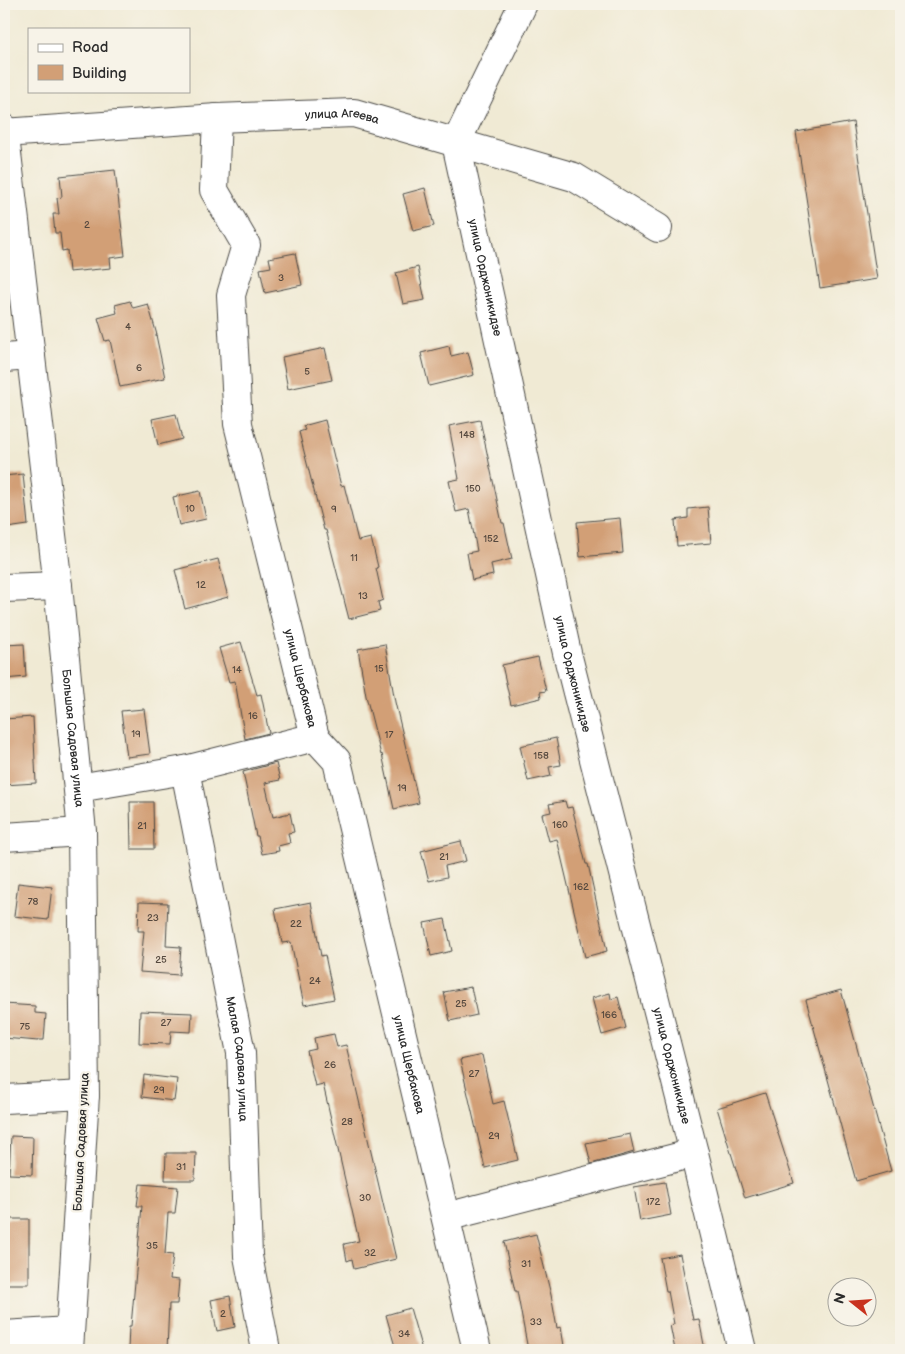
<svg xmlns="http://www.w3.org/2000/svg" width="905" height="1354" font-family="'Balsamiq Sans',sans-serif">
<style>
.building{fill:#d29f76}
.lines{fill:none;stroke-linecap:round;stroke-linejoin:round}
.minor-casing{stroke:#494844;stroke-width:30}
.major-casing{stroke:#494844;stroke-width:30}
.minor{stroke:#fff;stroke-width:28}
.major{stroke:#fff;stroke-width:28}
.labels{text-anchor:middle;stroke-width:4.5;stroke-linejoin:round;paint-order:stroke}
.number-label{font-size:10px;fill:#55483e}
.street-label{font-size:12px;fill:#2b2b2b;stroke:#f7f3e8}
</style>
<rect width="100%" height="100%" fill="#f7f3e8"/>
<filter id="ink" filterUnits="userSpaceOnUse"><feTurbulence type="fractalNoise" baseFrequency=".02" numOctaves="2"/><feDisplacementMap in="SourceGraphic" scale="10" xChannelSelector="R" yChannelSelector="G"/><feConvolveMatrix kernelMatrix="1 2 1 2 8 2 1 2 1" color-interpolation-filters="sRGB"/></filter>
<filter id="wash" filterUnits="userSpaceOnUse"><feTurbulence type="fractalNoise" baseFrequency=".0096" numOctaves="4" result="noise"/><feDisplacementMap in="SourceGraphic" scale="20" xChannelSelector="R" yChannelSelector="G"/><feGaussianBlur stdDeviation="1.12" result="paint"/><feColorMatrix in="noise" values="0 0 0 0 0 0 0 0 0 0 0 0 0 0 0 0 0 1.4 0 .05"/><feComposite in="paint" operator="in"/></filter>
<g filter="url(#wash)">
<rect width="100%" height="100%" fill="#f0ead4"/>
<g id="blocks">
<path class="building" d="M 853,122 L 877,279 L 820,288 L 796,132 Z
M 115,170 L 125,256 L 110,258 L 111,268 L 69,272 L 67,250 L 62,251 L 60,233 L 55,233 L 53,214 L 59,214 L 57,198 L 62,197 L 60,176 Z
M 425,188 L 434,226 L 413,231 L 403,194 Z
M 295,253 L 302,285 L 265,293 L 260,269 L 271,267 L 269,258 Z
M 418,267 L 425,300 L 403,304 L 396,273 Z
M 130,301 L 133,308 L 148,304 L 157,335 L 156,335 L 165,378 L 120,387 L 110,340 L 105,341 L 98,318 L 117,313 L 115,305 Z
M 449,346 L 451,356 L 468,352 L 474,375 L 429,386 L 421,353 Z
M 325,348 L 332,380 L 288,389 L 282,357 Z
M 176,414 L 182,439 L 158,445 L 152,419 Z
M 325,420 L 341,486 L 344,485 L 358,541 L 371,538 L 378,567 L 376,568 L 383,600 L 378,602 L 380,611 L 349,619 L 326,530 L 324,530 L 299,432 L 305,430 L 303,426 Z
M 480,420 L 502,523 L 504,523 L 512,559 L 491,564 L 493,575 L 472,580 L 467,553 L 477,551 L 469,509 L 456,512 L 449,481 L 459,479 L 449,426 Z
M 23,474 L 28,525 L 7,528 L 6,521 L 4,521 L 4,476 Z
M 200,491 L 206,519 L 179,525 L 173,497 Z
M 708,507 L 711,543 L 677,546 L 675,520 L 688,518 L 688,509 Z
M 620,518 L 623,553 L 580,557 L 577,522 Z
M 218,559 L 228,597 L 185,609 L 175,570 Z
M 241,642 L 257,695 L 261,694 L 269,733 L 245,739 L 235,681 L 229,682 L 219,648 Z
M 24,644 L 26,677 L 4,679 L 4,645 Z
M 385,644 L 395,702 L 419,803 L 394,809 L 382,754 L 381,755 L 366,696 L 358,649 Z
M 538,657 L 546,691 L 540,692 L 541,698 L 511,705 L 502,665 Z
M 144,709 L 150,754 L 127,757 L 121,711 Z
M 33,717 L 36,783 L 4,785 L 4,767 L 6,767 L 4,719 Z
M 556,738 L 561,765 L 549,767 L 551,776 L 528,781 L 520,746 Z
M 276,763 L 280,780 L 265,783 L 273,817 L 290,813 L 294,832 L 288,833 L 290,843 L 278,846 L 279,851 L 262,854 L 258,836 L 256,836 L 243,772 Z
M 565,801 L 567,808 L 572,807 L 586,864 L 588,864 L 607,951 L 585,957 L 557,839 L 549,841 L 542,814 L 551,812 L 549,804 Z
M 130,802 L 153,802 L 154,849 L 131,849 Z
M 461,841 L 466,861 L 445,866 L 447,877 L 429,881 L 421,851 Z
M 18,883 L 52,887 L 48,920 L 14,916 Z
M 139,902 L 168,903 L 166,946 L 181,947 L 179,975 L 140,972 L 144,931 L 138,931 Z
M 311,902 L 321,956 L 325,955 L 334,999 L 304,1005 L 291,942 L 282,943 L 275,909 Z
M 445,919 L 452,951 L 431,956 L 424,923 Z
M 471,987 L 477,1015 L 450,1021 L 444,992 Z
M 841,990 L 891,1171 L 856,1181 L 806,1000 Z
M 610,993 L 611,999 L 618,997 L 626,1028 L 602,1035 L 592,998 Z
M 4,1004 L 35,1006 L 35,1013 L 46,1014 L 44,1040 L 38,1040 L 38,1041 L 4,1038 Z
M 140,1011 L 192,1013 L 191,1032 L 171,1031 L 170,1044 L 139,1043 Z
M 334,1034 L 337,1047 L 346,1045 L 396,1259 L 354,1269 L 352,1259 L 347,1261 L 344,1244 L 359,1241 L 323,1084 L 315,1086 L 307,1051 L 316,1049 L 314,1038 Z
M 482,1055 L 493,1104 L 504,1101 L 518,1160 L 485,1168 L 460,1060 Z
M 144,1075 L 177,1079 L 174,1101 L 142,1097 Z
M 765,1093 L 794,1183 L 745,1198 L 717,1108 Z
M 630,1134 L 634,1152 L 591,1164 L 586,1143 Z
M 11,1136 L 33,1137 L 32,1175 L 9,1174 Z
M 166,1153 L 196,1153 L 195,1180 L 165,1180 Z
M 665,1182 L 671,1215 L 640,1221 L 634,1187 Z
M 140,1184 L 178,1187 L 175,1213 L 168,1213 L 165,1254 L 173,1255 L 170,1279 L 179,1280 L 177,1304 L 169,1304 L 167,1350 L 128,1350 L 129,1326 L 131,1326 L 142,1206 L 137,1206 Z
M 4,1219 L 29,1219 L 29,1284 L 4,1284 Z
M 536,1234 L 551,1295 L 557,1328 L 561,1327 L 564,1346 L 540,1350 L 528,1350 L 517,1291 L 515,1291 L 504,1242 Z
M 680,1254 L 693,1320 L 699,1319 L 705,1350 L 675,1350 L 670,1325 L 674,1324 L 668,1291 L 666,1291 L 660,1258 Z
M 230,1296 L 235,1327 L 217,1331 L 211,1300 Z
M 410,1308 L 422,1350 L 396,1350 L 386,1315 Z"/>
</g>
</g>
<g filter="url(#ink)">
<use href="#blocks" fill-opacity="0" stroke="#494844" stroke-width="1"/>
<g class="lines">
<g class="minor-casing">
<g id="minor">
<path id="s1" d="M 523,4 L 456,143 L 567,653 L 694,1153 L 742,1350"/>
<path id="s2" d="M 217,118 L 214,190 L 246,245 L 231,295 L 238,424 L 315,737 L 337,761 L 477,1350"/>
<path id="s3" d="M 4,133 L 217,118 L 354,113 L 574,177 L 658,228"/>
<path d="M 4,358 L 31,356"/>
<path d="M 4,588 L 58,586"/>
<path id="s4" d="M 185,770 L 241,1053 L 248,1256 L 266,1350"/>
<path d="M 78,788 L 185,770 L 315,737"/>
<path d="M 4,837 L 82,832"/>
<path d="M 4,1099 L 85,1095"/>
<path d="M 446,1217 L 694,1153"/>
<path d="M 4,1335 L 69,1331"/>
</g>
</g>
<g class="major-casing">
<g id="major">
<path id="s5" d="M 4,128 L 58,586 L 82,832 L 85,1095 L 69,1350"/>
</g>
</g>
<use href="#minor" class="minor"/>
<use href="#major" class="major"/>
</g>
</g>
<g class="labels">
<g class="number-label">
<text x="87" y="228">2</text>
<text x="281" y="281">3</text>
<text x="128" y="330">4</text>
<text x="139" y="371">6</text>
<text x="307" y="375">5</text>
<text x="467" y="438">148</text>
<text x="473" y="492">150</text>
<text x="190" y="512">10</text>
<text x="334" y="512">9</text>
<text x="491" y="542">152</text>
<text x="354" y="561">11</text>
<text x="201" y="588">12</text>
<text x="363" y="599">13</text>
<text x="379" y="672">15</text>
<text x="237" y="673">14</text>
<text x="253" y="719">16</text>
<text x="136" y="737">19</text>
<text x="389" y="738">17</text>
<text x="541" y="759">158</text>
<text x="402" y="791">19</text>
<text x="560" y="828">160</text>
<text x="142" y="829">21</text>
<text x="444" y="860">21</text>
<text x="581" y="890">162</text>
<text x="33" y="905">78</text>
<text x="153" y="921">23</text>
<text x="296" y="927">22</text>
<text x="161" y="963">25</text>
<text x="315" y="984">24</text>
<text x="461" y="1007">25</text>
<text x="609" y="1018">166</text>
<text x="166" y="1026">27</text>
<text x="25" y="1030">75</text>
<text x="330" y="1068">26</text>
<text x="474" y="1077">27</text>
<text x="159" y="1093">29</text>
<text x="347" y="1125">28</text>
<text x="494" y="1139">29</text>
<text x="181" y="1170">31</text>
<text x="365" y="1201">30</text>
<text x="653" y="1205">172</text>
<text x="152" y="1249">35</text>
<text x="370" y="1256">32</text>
<text x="526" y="1267">31</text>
<text x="223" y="1317">2</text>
<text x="536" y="1325">33</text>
<text x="404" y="1337">34</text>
</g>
<g class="street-label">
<text dy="4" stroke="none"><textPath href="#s3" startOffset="339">улица Агеева</textPath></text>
<text dy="4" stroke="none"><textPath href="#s1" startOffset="292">улица Орджоникидзе</textPath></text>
<text dy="4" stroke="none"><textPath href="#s1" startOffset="698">улица Орджоникидзе</textPath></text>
<text dy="4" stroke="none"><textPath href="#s2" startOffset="579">улица Щербакова</textPath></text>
<text dy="4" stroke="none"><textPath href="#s5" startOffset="614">Большая Садовая улица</textPath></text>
<text dy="4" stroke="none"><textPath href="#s4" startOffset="294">Малая Садовая улица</textPath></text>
<text dy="4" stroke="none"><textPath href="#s2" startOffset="984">улица Щербакова</textPath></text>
<text dy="4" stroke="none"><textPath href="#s1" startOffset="1102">улица Орджоникидзе</textPath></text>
<text transform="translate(81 1142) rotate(-87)" y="4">Большая Садовая улица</text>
</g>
</g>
<rect width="905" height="1354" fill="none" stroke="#f7f3e8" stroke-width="20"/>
<rect x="28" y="28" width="162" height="65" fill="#f7f3e8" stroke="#a5a39c"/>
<rect x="38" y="44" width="25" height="8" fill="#ffffff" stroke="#a5a39c"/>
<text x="72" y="52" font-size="15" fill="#2b2b2b">Road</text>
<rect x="38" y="65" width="25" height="15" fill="#d29f76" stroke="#a5a39c"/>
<text x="72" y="78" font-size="15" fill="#2b2b2b">Building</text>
<g transform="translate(852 1302) rotate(287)"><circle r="24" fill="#f7f3e8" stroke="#a5a39c"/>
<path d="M0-4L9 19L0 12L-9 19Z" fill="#c8321e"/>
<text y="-8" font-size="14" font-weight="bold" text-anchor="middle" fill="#2b2b2b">N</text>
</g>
</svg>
